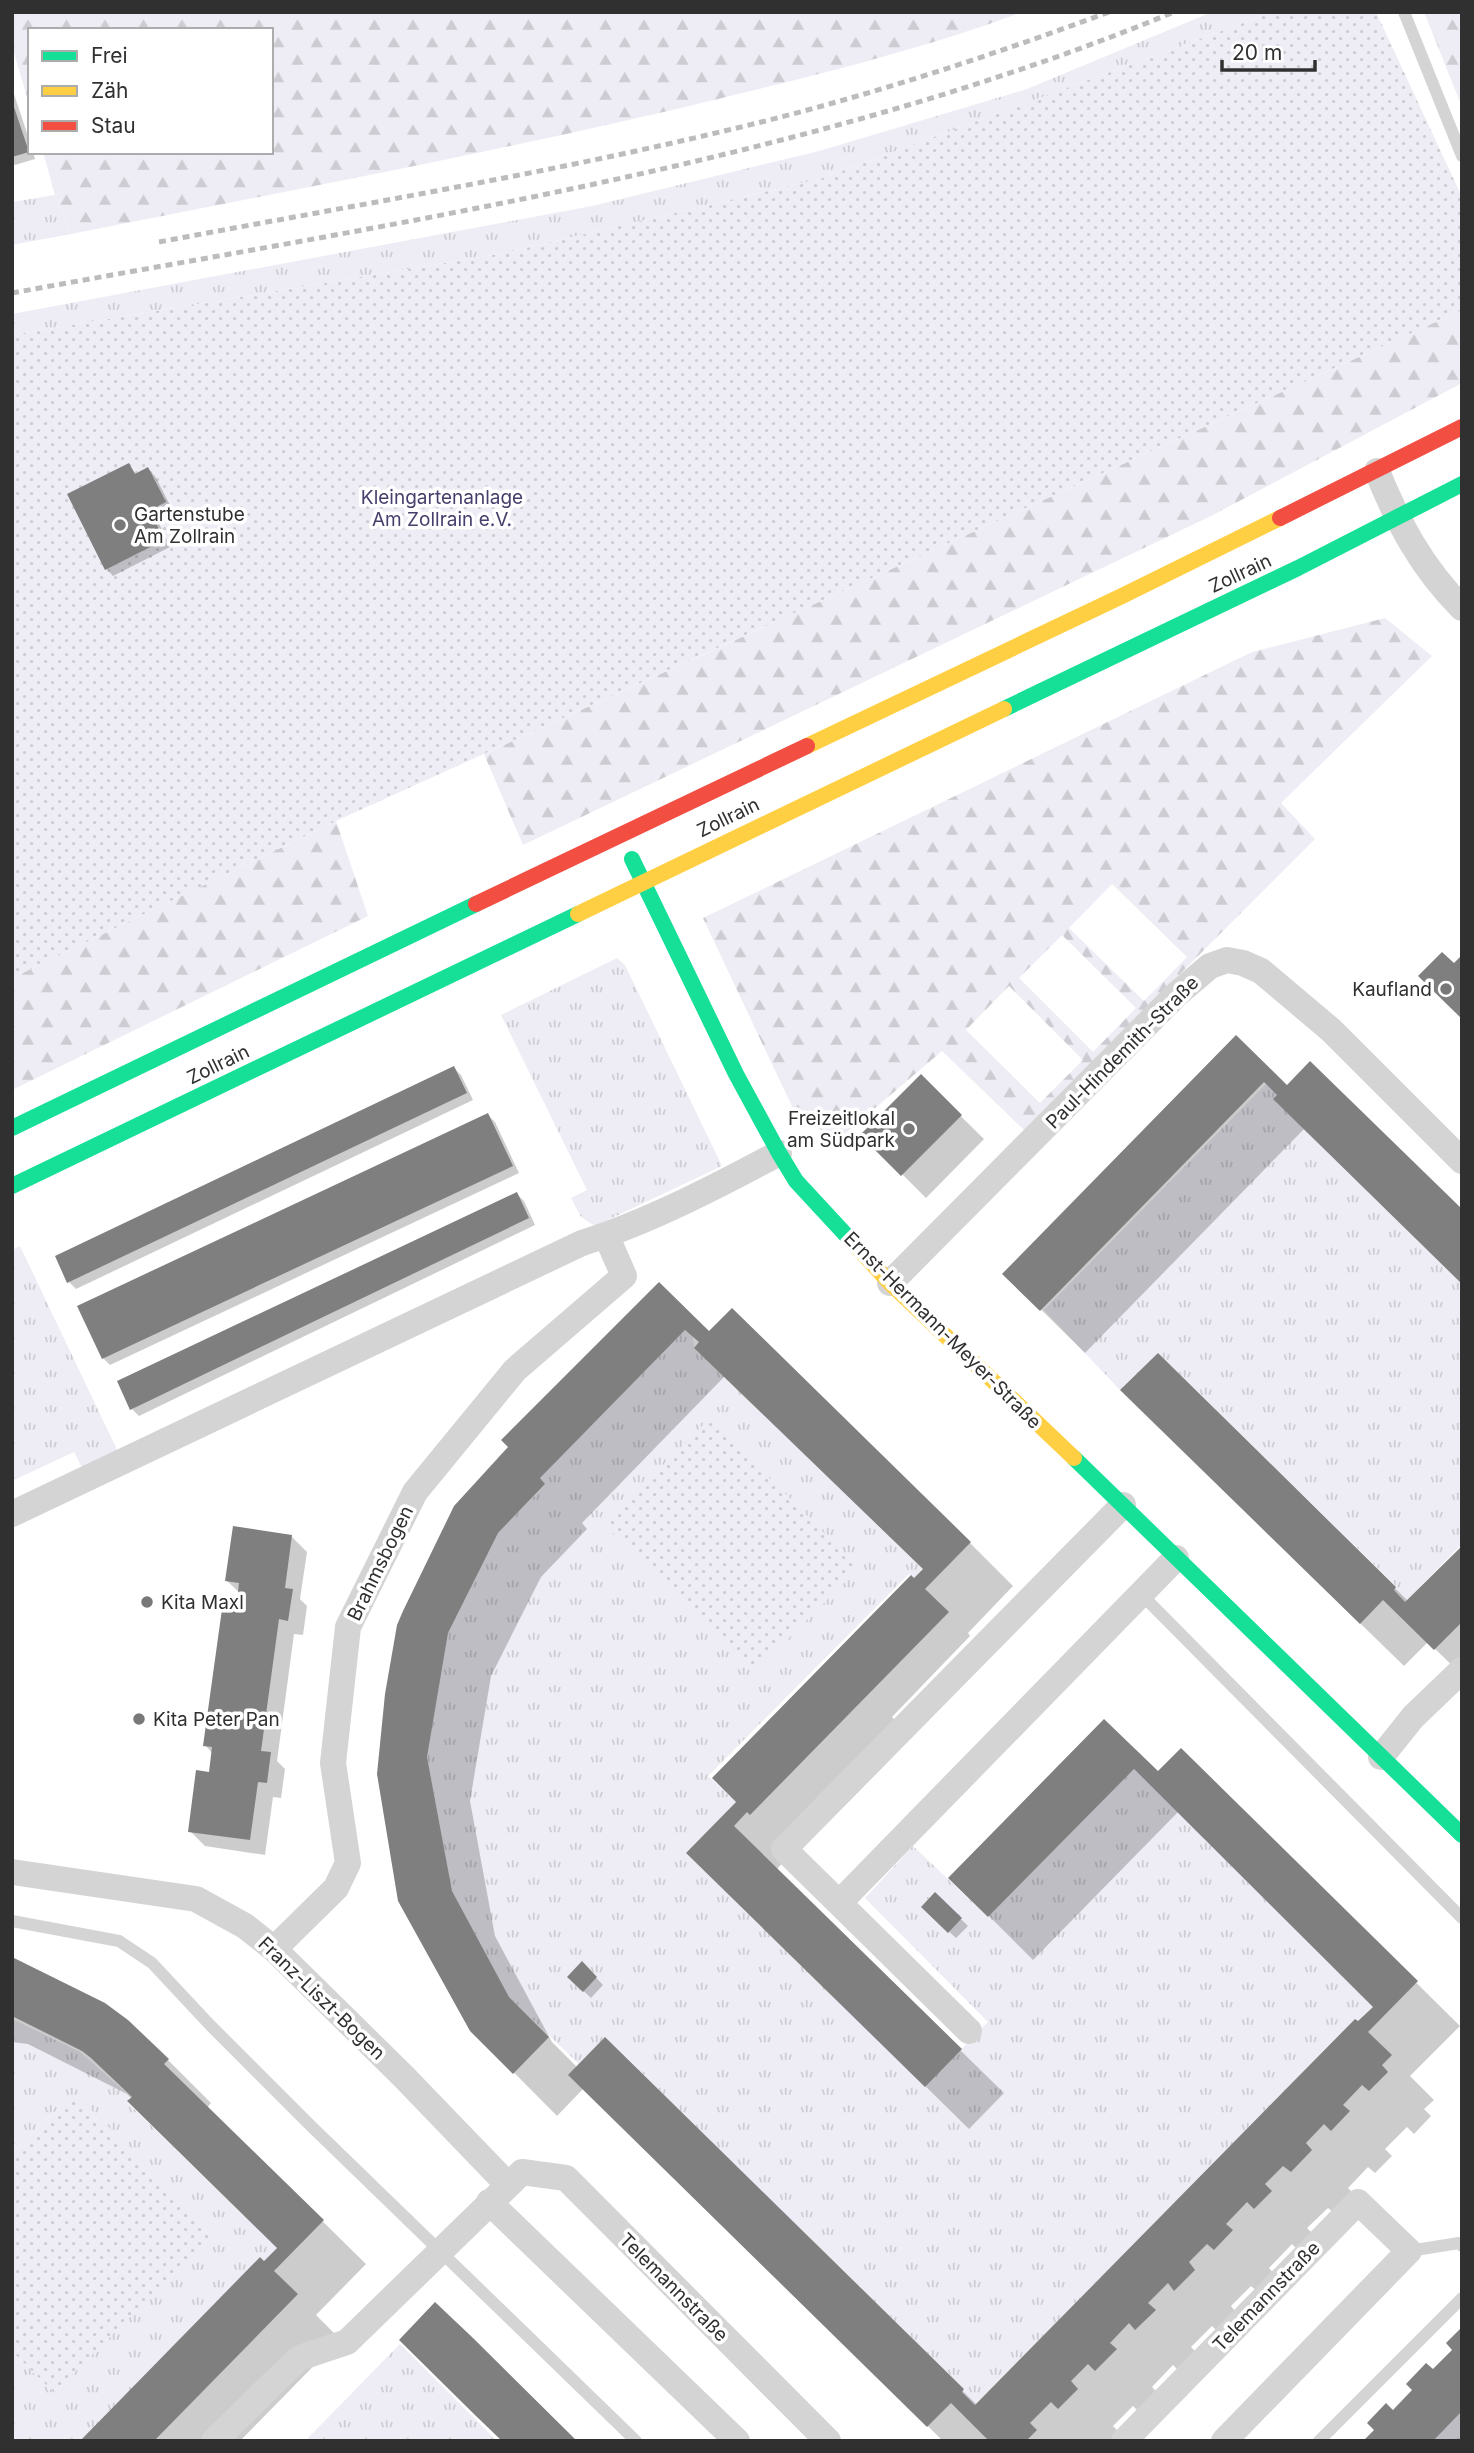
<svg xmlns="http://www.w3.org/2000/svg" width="1474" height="2453" font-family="Inter,sans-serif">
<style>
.grass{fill:url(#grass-tufts)}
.forest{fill:url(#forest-firs);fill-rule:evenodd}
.garden{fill:url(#garden-dots)}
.shadow{fill:#0003}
.building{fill:#7f7f7f}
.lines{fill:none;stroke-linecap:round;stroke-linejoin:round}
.lane{stroke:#d4d4d4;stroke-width:12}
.street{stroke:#d4d4d4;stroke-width:26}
.fast{stroke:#16e098;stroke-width:16}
.slow{stroke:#ffcf43;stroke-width:16}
.jam{stroke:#f24e42;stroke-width:16}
.rail{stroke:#bcbcbc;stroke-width:5;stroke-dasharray:7 5;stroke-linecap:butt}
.poi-dot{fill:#787878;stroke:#fff;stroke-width:2.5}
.labels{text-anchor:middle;stroke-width:7;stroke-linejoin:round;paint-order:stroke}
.park-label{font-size:19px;fill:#473e6c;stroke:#fff}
.poi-label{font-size:19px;fill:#303030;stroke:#fff;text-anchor:start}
.street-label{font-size:19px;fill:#303030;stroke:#fff}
</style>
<defs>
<pattern id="grass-tufts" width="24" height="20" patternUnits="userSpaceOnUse" patternTransform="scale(1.75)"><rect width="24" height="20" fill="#eeedf5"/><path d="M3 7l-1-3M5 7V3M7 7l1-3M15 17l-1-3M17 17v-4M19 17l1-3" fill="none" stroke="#ccccd2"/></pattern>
<pattern id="forest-firs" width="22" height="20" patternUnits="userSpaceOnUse" patternTransform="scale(1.75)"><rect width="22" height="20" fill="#eeedf5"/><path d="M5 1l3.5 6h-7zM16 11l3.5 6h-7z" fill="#ccccd2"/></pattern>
<pattern id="garden-dots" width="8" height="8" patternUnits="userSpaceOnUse" patternTransform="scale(1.75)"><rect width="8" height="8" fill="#eeedf5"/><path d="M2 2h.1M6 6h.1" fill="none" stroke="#ccccd2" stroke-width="1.8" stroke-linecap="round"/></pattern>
</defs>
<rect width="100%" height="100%" fill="#fff"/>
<path class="grass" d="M 1212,12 L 1273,12 L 823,178 L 505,253 L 12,335 L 12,314 L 592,206 L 819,151 L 1027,89 Z
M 55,195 L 71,234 L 12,245 L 12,202 Z
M 617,958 L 625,965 L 722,1166 L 595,1226 L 581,1217 L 571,1198 L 587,1190 L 501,1015 Z
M 1266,1084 L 1462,1284 L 1462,1544 L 1405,1602 L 1394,1590 L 1396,1586 L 1158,1353 L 1120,1390 L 1044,1310 Z
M 20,1246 L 120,1456 L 85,1473 L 74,1452 L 12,1481 L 12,1250 Z
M 685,1330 L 693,1337 L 694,1348 L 923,1569 L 914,1578 L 909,1574 L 708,1776 L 736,1802 L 686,1853 L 925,2086 L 988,2022 L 865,1898 L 913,1846 L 988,1917 L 1134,1769 L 1373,2007 L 1358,2021 L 1355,2019 L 975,2405 L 962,2392 L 964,2389 L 606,2038 L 579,2064 L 509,1997 L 452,1891 L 427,1757 L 448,1633 L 498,1533 L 545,1485 L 540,1478 Z
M 12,2019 L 80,2052 L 131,2097 L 127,2102 L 277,2248 L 264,2261 L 260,2257 L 81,2441 L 12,2441 L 12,2351 L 54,2393 L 66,2101 L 12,2154 Z
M 400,2344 L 497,2441 L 305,2441 Z
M 1462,2411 L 1462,2441 L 1433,2441 Z"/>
<path class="forest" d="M 12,12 L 1023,12 C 923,49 821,74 718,99 C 504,151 287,191 71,234 L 55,195 L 43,152 L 271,152 L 271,30 L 30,30 L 30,107 L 12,46 Z
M 1424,12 L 1462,12 L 1462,107 Z
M 1462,310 L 1462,383 L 1213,515 L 523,845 L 484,754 Z
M 1385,618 L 1432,656 L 1281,803 L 1315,839 L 1024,1130 L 942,1051 L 839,1139 L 797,1117 L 703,918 L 1252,652 ZM 1112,884 L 1187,957 L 1144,1001 L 1069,928 ZM 1062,935 L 1136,1008 L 1093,1052 L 1019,978 ZM 1009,986 L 1083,1060 L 1040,1103 L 966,1030 Z
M 336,821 L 368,916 L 12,1090 L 12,978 Z"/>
<path class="garden" d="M 1273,12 L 1376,12 L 1462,197 L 1462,310 L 336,821 L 12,978 L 12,335 L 505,253 L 823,178 Z
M 710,1418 L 859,1568 L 753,1674 L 604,1524 Z
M 66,2101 L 85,2103 L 214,2233 L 54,2393 L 12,2351 L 12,2154 Z"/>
<path class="shadow" d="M 12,88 L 30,142 L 30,152 L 33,152 L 35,159 L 15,165 L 12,162 Z
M 128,465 L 137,475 L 148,469 L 155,476 L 172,509 L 156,517 L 170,547 L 113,576 L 106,568 Z
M 1236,1037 L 1305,1128 L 1085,1353 L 1005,1274 Z
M 454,1068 L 461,1075 L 473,1100 L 76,1289 L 69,1282 Z
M 921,1077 L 984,1139 L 926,1198 L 863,1135 Z
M 488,1115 L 495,1122 L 519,1173 L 110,1365 L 103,1358 Z
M 517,1194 L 524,1201 L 535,1225 L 139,1416 L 132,1409 Z
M 659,1284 L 709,1334 L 970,1543 L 1013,1586 L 968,1633 L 970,1636 L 892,1717 L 912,1737 L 794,1857 L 791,1854 L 776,1870 L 1004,2093 L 969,2129 L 688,1853 L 738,1802 L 914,1581 L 925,1570 L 725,1376 L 582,1523 L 587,1529 L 541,1577 L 491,1676 L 470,1801 L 495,1936 L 552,2042 L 578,2068 L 605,2040 L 977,2405 L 1376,2007 L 1179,1811 L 1033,1960 L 951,1878 L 1104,1722 L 1158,1774 L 1181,1750 L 1460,2026 L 1410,2076 L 1434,2100 L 1424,2109 L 1431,2116 L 1414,2134 L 1407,2127 L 1385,2149 L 1392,2156 L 1375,2173 L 1368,2167 L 1348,2188 L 1354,2194 L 1335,2214 L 1328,2208 L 1307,2228 L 1314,2235 L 1299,2251 L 1292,2244 L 1269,2268 L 1275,2275 L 1258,2292 L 1251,2286 L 1231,2306 L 1237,2314 L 1219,2333 L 1212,2326 L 1191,2347 L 1198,2354 L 1180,2372 L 1173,2365 L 1152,2387 L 1159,2394 L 1140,2413 L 1133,2406 L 1113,2426 L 1120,2433 L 1113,2441 L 943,2441 L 584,2088 L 557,2116 L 471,2029 L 387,1694 Z
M 1158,1355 L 1408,1601 L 1462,1547 L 1462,1675 L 1428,1642 L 1404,1666 L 1166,1434 Z
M 291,1536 L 307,1552 L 300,1599 L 307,1606 L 303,1635 L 294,1634 L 277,1761 L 285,1769 L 281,1798 L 273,1797 L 265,1855 L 205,1846 L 190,1831 L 211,1774 L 213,1754 L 205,1745 L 237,1613 L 240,1593 L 227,1581 Z
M 935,1894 L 968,1926 L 956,1938 L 923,1907 Z
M 12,1959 L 168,2060 L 211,2103 L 207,2108 L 366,2264 L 316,2315 L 340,2339 L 240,2441 L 83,2441 L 279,2248 L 127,2094 L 28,2044 L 12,2042 Z
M 582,1963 L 603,1985 L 591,1998 L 569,1977 Z
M 1462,2329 L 1462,2441 L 1365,2441 L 1455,2350 Z"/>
<path class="building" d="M 12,101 L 29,152 L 12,157 Z
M 129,463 L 135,474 L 148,467 L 166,502 L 150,510 L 164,540 L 105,570 L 67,494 Z
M 1442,952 L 1454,963 L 1462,955 L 1462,1019 L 1418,976 Z
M 1236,1035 L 1287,1085 L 1310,1061 L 1462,1209 L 1462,1284 L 1273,1099 L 1277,1095 L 1264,1082 L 1040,1311 L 1002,1274 Z
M 454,1066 L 467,1093 L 67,1283 L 55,1256 Z
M 921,1074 L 962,1115 L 901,1176 L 860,1135 Z
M 488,1113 L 513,1166 L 102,1359 L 77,1306 Z
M 517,1192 L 529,1218 L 130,1410 L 117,1381 Z
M 659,1282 L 709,1331 L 732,1308 L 971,1542 L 925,1589 L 949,1612 L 750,1815 L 747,1812 L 734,1826 L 962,2049 L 925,2087 L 686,1853 L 736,1802 L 712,1778 L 911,1575 L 914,1578 L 923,1569 L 694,1348 L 699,1342 L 685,1330 L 540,1478 L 545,1484 L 498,1533 L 448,1633 L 427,1757 L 452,1891 L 509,1997 L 549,2037 L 513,2074 L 470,2031 L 398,1901 L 377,1774 L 385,1694 L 397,1625 L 403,1611 L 454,1506 L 508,1447 L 501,1440 Z
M 1158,1353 L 1396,1587 L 1394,1590 L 1405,1602 L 1462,1546 L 1462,1622 L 1434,1650 L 1383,1600 L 1360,1624 L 1120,1390 Z
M 233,1526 L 292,1535 L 285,1588 L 293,1589 L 288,1621 L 279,1619 L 261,1751 L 271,1752 L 267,1783 L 258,1782 L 250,1840 L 188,1832 L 196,1770 L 209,1772 L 212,1747 L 203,1746 L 222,1609 L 236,1611 L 239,1583 L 225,1581 Z
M 1104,1719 L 1158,1771 L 1181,1748 L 1418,1981 L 1368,2032 L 1392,2055 L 1382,2065 L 1388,2072 L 1369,2091 L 1362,2085 L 1343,2105 L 1350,2111 L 1331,2131 L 1324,2124 L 1306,2143 L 1312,2150 L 1291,2172 L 1283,2166 L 1265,2184 L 1272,2191 L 1254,2209 L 1247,2202 L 1226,2224 L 1233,2230 L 1214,2250 L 1207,2244 L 1189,2262 L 1195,2270 L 1174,2291 L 1168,2283 L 1148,2303 L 1156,2310 L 1135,2330 L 1129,2323 L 1110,2343 L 1117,2349 L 1095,2371 L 1088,2364 L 1071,2381 L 1078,2389 L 1058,2409 L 1051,2402 L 1030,2423 L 1037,2430 L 1026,2441 L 989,2441 L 951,2403 L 927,2427 L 568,2075 L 605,2037 L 964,2389 L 962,2392 L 975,2405 L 1355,2019 L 1358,2021 L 1373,2007 L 1134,1769 L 988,1917 L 948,1878 Z
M 935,1892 L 962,1918 L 948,1933 L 921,1907 Z
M 12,1957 L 105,2003 L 128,2020 L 169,2059 L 164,2064 L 324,2220 L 274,2271 L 298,2294 L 154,2441 L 80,2441 L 260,2257 L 264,2261 L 277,2248 L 127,2101 L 132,2097 L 91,2058 L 82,2051 L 12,2016 Z
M 582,1961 L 597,1977 L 583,1992 L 567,1977 Z
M 435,2302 L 473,2338 L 577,2441 L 502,2441 L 476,2416 L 399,2340 Z
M 1462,2327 L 1462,2411 L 1433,2441 L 1363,2441 L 1374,2430 L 1367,2423 L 1386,2403 L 1393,2410 L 1412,2390 L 1406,2384 L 1426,2363 L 1433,2369 L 1452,2350 L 1446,2343 Z"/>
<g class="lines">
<path class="lane" d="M 1404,12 L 1462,156
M 1141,1594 L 1462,1918
M 12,1921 L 119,1941 L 152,1963 L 210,2025 L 311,2126 L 636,2441
M 1409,2251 L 1459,2243 L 1462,2246
M 1319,2441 L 1462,2298"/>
<path class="street" d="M 1377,471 C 1398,523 1422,568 1462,608
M 890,1283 L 1177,994 L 1210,966 L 1227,960 L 1243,963 L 1261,971 L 1331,1030 L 1462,1161
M 1123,1505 L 784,1849 L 839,1903 L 1176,1558
M 12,1514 L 582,1243 C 648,1222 718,1186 779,1153
M 1381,1757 L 1413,1717 L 1462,1670
M 12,1872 L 196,1899 L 245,1926 L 274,1949 L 404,2077 L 507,2184
M 839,1903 L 969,2031
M 274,1949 L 336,1888 L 348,1863 L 333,1763 L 348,1627 L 415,1492 L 515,1370 L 624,1276 L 606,1235
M 489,2202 L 737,2441
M 214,2441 L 299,2358 L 347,2342 L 522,2172 L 566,2178 L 828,2441
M 1124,2441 L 1358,2202 L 1409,2251 L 1224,2441"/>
<path class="fast" d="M 1004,709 L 1298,568 L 1462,484
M 632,859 L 736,1074 L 779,1153 L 796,1181 L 858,1248
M 12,1128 L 476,904
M 12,1186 L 578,914
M 1074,1458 L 1462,1835"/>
<path class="slow" d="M 807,746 L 1122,596 L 1280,518
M 578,914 L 1004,709
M 858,1248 L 890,1283 L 1074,1458"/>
<path class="jam" d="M 1280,518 L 1462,427
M 476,904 L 807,746"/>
<path class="rail" d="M 159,242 C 355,205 552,173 745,126 C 869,96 990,56 1109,12
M 12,293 C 400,222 808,163 1174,12"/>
</g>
<g class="poi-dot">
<circle cx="120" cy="525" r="7"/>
<circle cx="1446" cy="989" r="7"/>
<circle cx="909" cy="1129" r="7"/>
<circle cx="147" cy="1602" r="7"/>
<circle cx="139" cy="1719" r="7"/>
</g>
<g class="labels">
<g class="park-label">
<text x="442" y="504">Kleingartenanlage<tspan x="442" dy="22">Am Zollrain e.V.</tspan></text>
</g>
<g class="poi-label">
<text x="134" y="521">Gartenstube<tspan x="134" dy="22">Am Zollrain</tspan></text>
<text x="1432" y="996" text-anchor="end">Kaufland</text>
<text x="895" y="1125" text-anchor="end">Freizeitlokal<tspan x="895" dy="22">am Südpark</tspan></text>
<text x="161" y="1609">Kita Maxl</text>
<text x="153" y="1726">Kita Peter Pan</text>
</g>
<g class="street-label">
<text transform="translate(1240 573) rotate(-25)" y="7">Zollrain</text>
<text transform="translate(728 817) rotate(-26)" y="7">Zollrain</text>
<text transform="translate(1122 1052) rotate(-45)" y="7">Paul-Hindemith-Straße</text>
<text transform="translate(218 1064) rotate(-26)" y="7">Zollrain</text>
<text transform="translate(943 1330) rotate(45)" y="7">Ernst-Hermann-Meyer-Straße</text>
<text transform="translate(380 1563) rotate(-64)" y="7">Brahmsbogen</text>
<text transform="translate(322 1998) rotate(44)" y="7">Franz-Liszt-Bogen</text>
<text transform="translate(674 2287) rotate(45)" y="7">Telemannstraße</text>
<text transform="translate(1266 2296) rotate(-46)" y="7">Telemannstraße</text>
</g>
</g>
<rect width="1474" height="2453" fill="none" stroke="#303030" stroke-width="28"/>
<rect x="28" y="28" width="245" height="126" fill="#ffffff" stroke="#acacac" stroke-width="2"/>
<rect x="42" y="51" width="35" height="10" fill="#16e098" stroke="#acacac" stroke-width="2"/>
<text x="91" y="63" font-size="21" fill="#303030">Frei</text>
<rect x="42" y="86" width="35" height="10" fill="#ffcf43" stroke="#acacac" stroke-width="2"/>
<text x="91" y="98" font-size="21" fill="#303030">Zäh</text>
<rect x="42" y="121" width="35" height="10" fill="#f24e42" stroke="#acacac" stroke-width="2"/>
<text x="91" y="133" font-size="21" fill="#303030">Stau</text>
<path d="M1222 60v10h93v-10" fill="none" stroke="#303030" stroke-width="3.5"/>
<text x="1232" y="60" font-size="21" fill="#303030" stroke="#ffffff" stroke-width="5" paint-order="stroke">20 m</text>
</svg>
